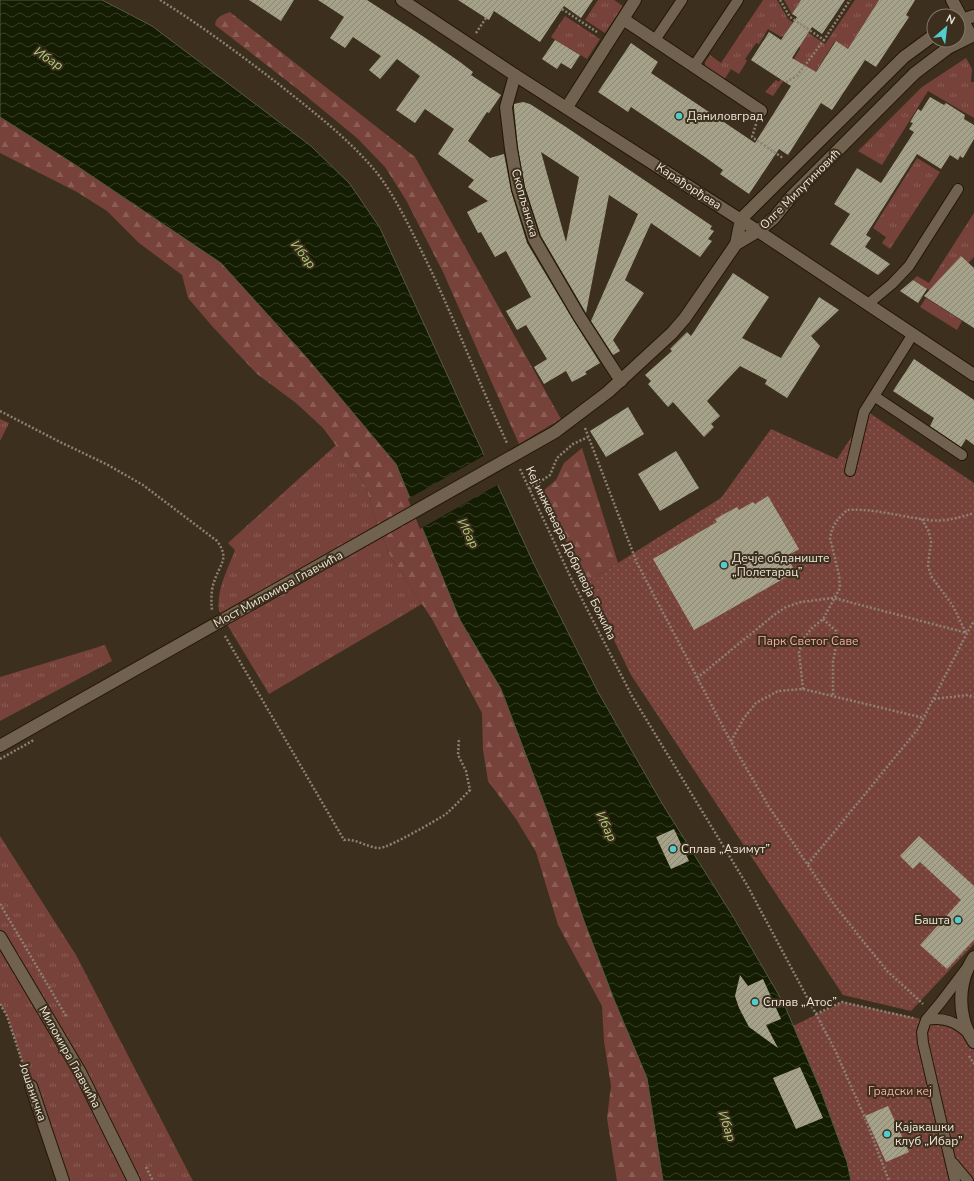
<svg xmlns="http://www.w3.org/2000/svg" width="974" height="1181" font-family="'Nunito Sans',sans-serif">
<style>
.grass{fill:url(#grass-tufts)}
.forest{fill:url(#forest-firs)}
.park{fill:url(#park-dots)}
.water{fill:url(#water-waves);stroke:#555942}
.pier{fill:#3c2f1d}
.building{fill:url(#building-hatch);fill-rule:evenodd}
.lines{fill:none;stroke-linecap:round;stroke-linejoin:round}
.service-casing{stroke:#221706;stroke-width:12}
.minor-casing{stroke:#221706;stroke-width:14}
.tertiary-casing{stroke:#221706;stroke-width:14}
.path{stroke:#8c8172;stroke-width:2.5;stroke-dasharray:2 2;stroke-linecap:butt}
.service{stroke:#70624e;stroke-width:10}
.minor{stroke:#70624e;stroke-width:12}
.tertiary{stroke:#70624e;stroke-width:12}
.tertiary-bridge-casing{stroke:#221706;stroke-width:14;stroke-linecap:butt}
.path-bridge{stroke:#8c8172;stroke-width:2.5;stroke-dasharray:2 2;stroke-linecap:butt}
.tertiary-bridge{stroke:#70624e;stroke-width:12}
.poi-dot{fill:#52cdcd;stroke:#3c2f1d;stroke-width:1.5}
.labels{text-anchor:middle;stroke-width:4;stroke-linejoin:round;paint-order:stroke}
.poi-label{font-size:12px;fill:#eee6da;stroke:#3c2f1d;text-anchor:start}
.street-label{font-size:12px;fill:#eee6da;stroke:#3c2f1d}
.park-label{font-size:12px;fill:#f5aa9c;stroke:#3c2f1d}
.water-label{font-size:13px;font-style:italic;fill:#b1ce7b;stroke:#3c2f1d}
</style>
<defs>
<pattern id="grass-tufts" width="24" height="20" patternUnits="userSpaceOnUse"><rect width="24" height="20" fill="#774239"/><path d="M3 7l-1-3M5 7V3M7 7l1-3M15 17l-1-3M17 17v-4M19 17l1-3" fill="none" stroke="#8b5d55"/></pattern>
<pattern id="forest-firs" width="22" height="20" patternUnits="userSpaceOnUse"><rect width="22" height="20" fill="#774239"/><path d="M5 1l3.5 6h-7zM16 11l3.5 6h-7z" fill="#8b5d55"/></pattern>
<pattern id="park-dots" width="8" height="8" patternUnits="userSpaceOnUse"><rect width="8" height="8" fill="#774239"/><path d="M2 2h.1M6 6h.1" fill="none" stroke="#8b5d55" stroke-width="1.8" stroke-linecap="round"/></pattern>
<pattern id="water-waves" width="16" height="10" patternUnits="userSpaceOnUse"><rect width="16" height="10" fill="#141d01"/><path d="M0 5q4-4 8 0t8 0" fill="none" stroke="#363e25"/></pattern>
<pattern id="building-hatch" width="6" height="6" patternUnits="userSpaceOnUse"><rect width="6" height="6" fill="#a6a28a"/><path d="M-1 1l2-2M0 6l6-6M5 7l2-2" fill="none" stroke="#8a8674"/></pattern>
</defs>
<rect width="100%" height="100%" fill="#3c2f1d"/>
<path class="grass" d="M 598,0 L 614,0 L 623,6 L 605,33 L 585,20 Z
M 763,0 L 777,0 L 788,19 L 825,44 L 855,0 L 879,0 L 848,49 L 835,41 L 803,92 L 790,71 L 773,96 L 765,92 L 776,80 L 779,82 L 800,49 L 800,47 L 782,36 L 781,37 L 768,29 L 759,44 L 756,43 L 745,59 L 747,61 L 739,74 L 731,69 L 724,80 L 705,66 L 705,62 L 710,55 L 721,63 Z
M 784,0 L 801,0 L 792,14 Z
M 565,16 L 600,39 L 587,59 L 569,48 L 567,52 L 564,46 L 551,37 Z
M 966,58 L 972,69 L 971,82 L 974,82 L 974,118 L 928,91 L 882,165 L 858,151 L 922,87 Z
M 917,158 L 940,172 L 890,249 L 882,243 L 886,237 L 873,228 Z
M 974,213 L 974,257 L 968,263 L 961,257 L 930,291 L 913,280 L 917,276 L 929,283 Z
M 926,298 L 962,321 L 957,330 L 920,307 Z
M 0,419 L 9,423 L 0,441 Z
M 336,445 L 366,486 L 373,514 L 391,558 L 422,604 L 269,694 L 219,611 C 216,590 228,569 235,550 L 228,543 Z
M 105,645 L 112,661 L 0,721 L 0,677 Z
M 0,836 L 76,955 L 193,1181 L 63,1181 L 7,1016 L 0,1004 Z"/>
<path class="forest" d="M 230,12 L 415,157 L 561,419 L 519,444 L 443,272 L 406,200 L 385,167 L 357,138 L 300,91 L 215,25 C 216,16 223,15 230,12 Z
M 0,117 L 74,164 L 221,263 L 307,358 L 396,464 L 460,620 L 501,689 L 547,811 L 584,921 L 615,1002 L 647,1078 L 663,1181 L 617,1181 L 607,1118 L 611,1086 L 604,1041 L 602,1006 L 558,925 L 536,852 L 516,819 L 488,781 L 483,750 L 482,713 L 432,619 L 391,558 L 373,514 L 366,486 L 323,428 L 296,403 L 257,374 L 212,326 L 188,298 L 182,275 L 139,243 L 107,211 L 77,192 L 0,153 Z
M 582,448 L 618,563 L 586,583 L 542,492 L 556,480 L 564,463 Z"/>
<path class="park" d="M 868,412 L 974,483 L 974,944 L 911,1011 L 843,995 L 631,675 L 586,583 L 721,498 L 771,429 L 837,459 Z
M 842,1002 L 926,1020 L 944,1019 L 974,1041 L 974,1181 L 851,1181 L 847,1162 L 821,1091 L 793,1026 Z"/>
<path class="water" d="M 0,0 L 102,0 L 152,26 L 311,146 L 350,184 L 380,228 L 533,562 L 598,692 L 663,805 L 734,918 L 784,1004 L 821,1091 L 847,1162 L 851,1181 L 663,1181 L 647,1078 L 615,1002 L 584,921 L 547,811 L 501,689 L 460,620 L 396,464 L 307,358 L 221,263 L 74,164 L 0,117 Z"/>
<path class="pier" d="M 485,455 L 499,484 L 420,529 L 408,499 Z"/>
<path class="building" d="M 249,0 L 294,0 L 281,21 Z
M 318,0 L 367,0 L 424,37 L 460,62 L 473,72 L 471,75 L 501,95 L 489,113 L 487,112 L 468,141 L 490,158 L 504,154 L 511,191 L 527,243 L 573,320 L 600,363 L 585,372 L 587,374 L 572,382 L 566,371 L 544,384 L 534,367 L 547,359 L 526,325 L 517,330 L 506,311 L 531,297 L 506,251 L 495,257 L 481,232 L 478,233 L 467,212 L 488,201 L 468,187 L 474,180 L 438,154 L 454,129 L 425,109 L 415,123 L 396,110 L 420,76 L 397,59 L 380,79 L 369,70 L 381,56 L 353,37 L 345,48 L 330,38 L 344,17 Z
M 458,0 L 593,0 L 581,18 L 564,6 L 540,42 L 494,11 L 489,20 Z
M 801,0 L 845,0 L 822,34 L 812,27 L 792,58 L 816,72 L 836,41 L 848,49 L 879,0 L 915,0 L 906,15 L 909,17 L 876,67 L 865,60 L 832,110 L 821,103 L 788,155 L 779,149 L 749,194 L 720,174 L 723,170 L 705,157 L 631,107 L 628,112 L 598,92 L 631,43 L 658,62 L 651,73 L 755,143 L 791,86 L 751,60 L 769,32 L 781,40 L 797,17 L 792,14 Z
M 555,40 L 580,55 L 571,69 L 561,63 L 557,69 L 542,59 Z
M 930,97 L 944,105 L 946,103 L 965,115 L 964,119 L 974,125 L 974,139 L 963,158 L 960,156 L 958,160 L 950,155 L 941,169 L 917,154 L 866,235 L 871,238 L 865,247 L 890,264 L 878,275 L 830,244 L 850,214 L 834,204 L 857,168 L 881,183 L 914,132 L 909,129 L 913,123 L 910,122 L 918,109 L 921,111 Z
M 523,102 L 530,104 L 566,127 L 712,226 L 710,229 L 714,231 L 708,239 L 712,241 L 700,257 L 651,223 L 625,280 L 644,293 L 613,340 L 620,351 L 613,355 L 591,321 L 638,214 L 609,195 L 586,313 L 541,236 L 525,187 L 518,148 L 514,108 L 514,104 ZM 541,152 L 579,177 L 566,242 Z
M 961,256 L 974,268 L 974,328 L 924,296 Z
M 733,273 L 769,297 L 742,338 L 781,358 L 819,297 L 839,310 L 811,336 L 820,346 L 787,398 L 765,384 L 767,380 L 740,366 L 707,401 L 720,416 L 711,424 L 714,427 L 704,437 L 673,402 L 668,407 L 648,384 L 651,381 L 645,375 L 672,351 L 670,349 L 687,332 L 691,336 Z
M 913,280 L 927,289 L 918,303 L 900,291 Z
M 914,359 L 974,400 L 974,445 L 966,439 L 961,447 L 930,426 L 934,418 L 893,391 Z
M 628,407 L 644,434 L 606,457 L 590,431 Z
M 676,451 L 699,488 L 660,511 L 638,474 Z
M 768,496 L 799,549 L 787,556 L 795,572 L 694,630 L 653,559 L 717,522 L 715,519 L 737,507 L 739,510 L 753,502 L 755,504 Z
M 674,829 L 689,861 L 671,869 L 656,837 Z
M 919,836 L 974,886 L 974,940 L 947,969 L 920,945 L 961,900 L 920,862 L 913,869 L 900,856 Z
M 740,975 L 748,986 L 763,979 L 781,1019 L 766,1025 L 778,1048 L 749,1027 L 739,1008 L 735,996 Z
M 800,1067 L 823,1118 L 796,1129 L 773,1078 Z
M 888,1106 L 909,1152 L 886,1162 L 865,1116 Z"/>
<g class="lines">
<g class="service-casing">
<path id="service" d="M 655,40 L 682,0
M 694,66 L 738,0
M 868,304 L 892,284 L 909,266 L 958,189
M 874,396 L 962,455
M 850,471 L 864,412 L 913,334
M 926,1020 C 943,1017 956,1021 969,1034
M 953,1163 L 968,1181
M 955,1181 L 923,1043 L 922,1032 L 926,1020 L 941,1002 L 966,969"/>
</g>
<g class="minor-casing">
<path id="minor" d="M 952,0 L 971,36
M 623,19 L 761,111
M 515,75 L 506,107 L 511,149 L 518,189 L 534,239 L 579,316 L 621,381
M 567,107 L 635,0
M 758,231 L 974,375
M 974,957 C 957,983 957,1017 974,1042
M 31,1086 L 63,1181"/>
</g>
<g class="tertiary-casing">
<path id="tertiary" d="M 402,0 L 515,75 L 758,231
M 958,21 L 974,16
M 736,244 L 741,219 L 904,57 L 934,35
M 555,432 L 608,392 L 672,333 L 685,318 L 736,244 L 758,231 L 774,218 L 791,197 L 915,73 L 948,48 L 974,35
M 0,746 L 35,726
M 0,937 L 80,1072 L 134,1181"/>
</g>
<path class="path" d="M 160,0 C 202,26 242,56 281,86 C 315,113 350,140 377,173 C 394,195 406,220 418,244 C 451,309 476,377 507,443
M 780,0 L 790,17 L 824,40 L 850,0
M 562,9 L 597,32
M 476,33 L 486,18
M 786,82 L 797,76 L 824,40
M 756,124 L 752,137 L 783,158
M 0,411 L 58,441 L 108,465 L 143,485 L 217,541 C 230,559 220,563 214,582 C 211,590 211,601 212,610
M 585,428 L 637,563 L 731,742 L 769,807 L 836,907 L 887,971 L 923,1004
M 520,469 L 571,578 L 632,696 L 747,885 L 816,1014 L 835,1050 L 866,1120 L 889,1181
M 529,489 L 550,475 L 557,458 L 573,444 L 588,437
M 922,519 L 929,532 L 931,542 L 928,565 L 931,576 L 953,606 L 966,633
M 823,619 L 836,631 L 837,643 L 833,661 L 833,696
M 225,636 L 344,840 C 356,838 367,848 380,848 C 388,848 437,820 446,814 C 454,807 462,798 470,790 L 466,771 L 458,755 L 459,738
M 697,678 L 774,615 L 786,607 L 801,602 L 834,598 L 967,633
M 803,689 L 799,652 L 803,639 L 812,628 L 823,619 L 840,588 L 839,575 L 830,538 L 832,529 L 838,519 L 847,510 C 874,508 901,517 929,520 C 944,522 959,518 974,513
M 934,699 L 968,695 L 974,697
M 731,741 L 744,718 L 756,703 L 778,691 L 803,689 L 924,718
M 808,864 L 918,729 L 967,633 L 974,621
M 0,904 L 66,1016
M 0,1004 L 7,1016 L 26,1073
M 816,1014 L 842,1002 L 913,1018
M 969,1056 L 974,1064
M 146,1167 L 153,1181"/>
<use href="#service" class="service"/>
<use href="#minor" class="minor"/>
<use href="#tertiary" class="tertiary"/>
<g class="tertiary-bridge-casing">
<path id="tertiary-bridge" d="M 35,726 L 555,432"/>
</g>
<path class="path-bridge" d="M 0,759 L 34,740"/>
<use href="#tertiary-bridge" class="tertiary-bridge"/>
</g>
<g class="poi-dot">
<circle cx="679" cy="116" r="4"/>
<circle cx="724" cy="565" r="4"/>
<circle cx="673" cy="849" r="4"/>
<circle cx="958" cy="920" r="4"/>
<circle cx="755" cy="1002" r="4"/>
<circle cx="887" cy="1134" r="4"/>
</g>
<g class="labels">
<g class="poi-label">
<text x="687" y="120">Даниловград</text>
<text x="732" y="562">Дечје обданиште<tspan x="732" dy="14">„Полетарац”</tspan></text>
<text x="681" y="853">Сплав „Азимут”</text>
<text x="950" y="924" text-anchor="end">Башта</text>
<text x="763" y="1006">Сплав „Атос”</text>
<text x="895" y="1131">Кајакашки<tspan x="895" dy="14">клуб „Ибар”</tspan></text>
</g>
<g class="street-label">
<text transform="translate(689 186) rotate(33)" y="4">Карађорђева</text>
<text transform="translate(800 189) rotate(-45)" y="4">Олге Милутиновић</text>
<text transform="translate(525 203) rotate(74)" y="4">Скопљанска</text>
<text transform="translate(571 553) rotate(64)" y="4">Кеј инжењера Добривоја Божића</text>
<text transform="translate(278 589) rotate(-29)" y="4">Мост Миломира Главчића</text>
<text transform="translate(70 1057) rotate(61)" y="4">Миломира Главчића</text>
<text transform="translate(33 1092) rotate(71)" y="4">Јошаничка</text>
</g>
<g class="park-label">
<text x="808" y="645">Парк Светог Саве</text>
<text x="900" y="1095">Градски кеј</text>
</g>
<g class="water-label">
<text transform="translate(49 58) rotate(32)" y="5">Ибар</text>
<text transform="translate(304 254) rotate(52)" y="5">Ибар</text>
<text transform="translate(469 533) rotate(63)" y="5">Ибар</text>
<text transform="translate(607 826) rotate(65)" y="5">Ибар</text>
<text transform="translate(728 1126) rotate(72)" y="5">Ибар</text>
</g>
</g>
<g transform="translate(946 28) rotate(28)"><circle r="19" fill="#3c2f1d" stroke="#837869"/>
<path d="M0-3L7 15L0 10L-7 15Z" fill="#52cdcd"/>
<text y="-6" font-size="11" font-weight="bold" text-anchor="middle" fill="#eee6da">N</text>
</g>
</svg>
